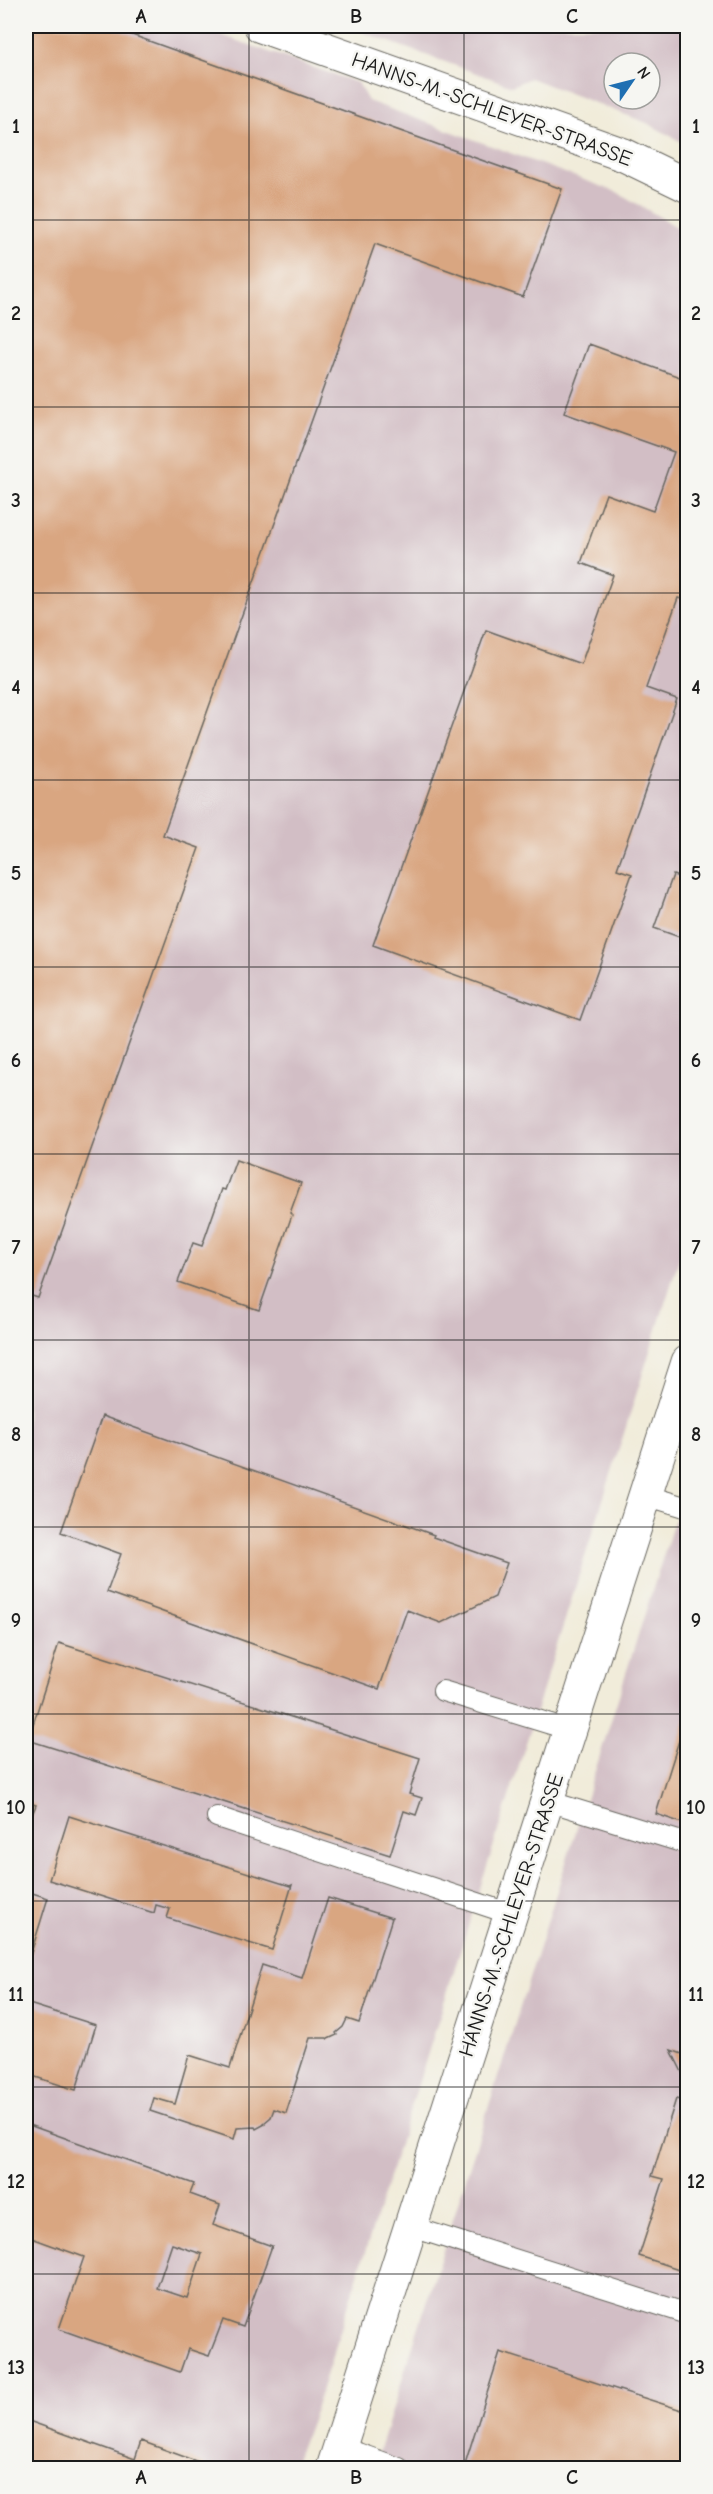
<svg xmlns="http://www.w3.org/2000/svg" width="713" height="2494" font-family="'Comic Neue',sans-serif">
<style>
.industrial{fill:#d2bec5;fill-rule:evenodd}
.building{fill:#d9a681;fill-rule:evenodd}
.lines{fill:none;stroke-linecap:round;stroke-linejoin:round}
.service-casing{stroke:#67655e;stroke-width:22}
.minor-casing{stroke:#67655e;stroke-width:35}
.service{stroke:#fff;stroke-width:20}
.minor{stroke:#fff;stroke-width:33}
.grid{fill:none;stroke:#1c1c1c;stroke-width:1.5;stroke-opacity:0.55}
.labels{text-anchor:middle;stroke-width:5;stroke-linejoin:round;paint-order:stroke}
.street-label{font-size:21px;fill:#1c1c1c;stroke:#f6f6f2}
.neatline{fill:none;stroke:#1c1c1c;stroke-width:2}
.grid-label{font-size:20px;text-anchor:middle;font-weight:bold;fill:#1c1c1c}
</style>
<rect width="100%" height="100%" fill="#f6f6f2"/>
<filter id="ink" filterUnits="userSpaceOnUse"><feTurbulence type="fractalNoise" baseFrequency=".0167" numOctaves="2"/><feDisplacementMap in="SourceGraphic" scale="12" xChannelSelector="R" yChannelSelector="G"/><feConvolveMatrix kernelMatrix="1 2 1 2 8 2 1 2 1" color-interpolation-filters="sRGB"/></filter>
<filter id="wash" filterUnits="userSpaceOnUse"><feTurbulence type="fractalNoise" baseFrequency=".008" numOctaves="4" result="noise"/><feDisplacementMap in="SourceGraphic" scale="24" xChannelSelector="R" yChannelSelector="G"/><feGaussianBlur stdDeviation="1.35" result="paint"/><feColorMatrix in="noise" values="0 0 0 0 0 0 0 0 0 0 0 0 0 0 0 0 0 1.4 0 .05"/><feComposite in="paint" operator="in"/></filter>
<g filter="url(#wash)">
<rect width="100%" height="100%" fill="#f1ecda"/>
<path class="industrial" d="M 26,26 L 195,26 L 358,83 L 368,101 L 617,192 L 687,233 L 687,1234 L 318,2401 L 293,2468 L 26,2468 Z
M 345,26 L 687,26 L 687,145 L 647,123 L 530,78 L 512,86 ZM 614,63 L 650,63 L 650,99 L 614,99 Z
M 687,1481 L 687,2468 L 374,2468 Z"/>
<g id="blocks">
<path class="building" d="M 26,26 L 107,26 L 562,189 L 523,297 L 375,244 L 163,835 L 199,848 L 38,1298 L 26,1294 Z
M 589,344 L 688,380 L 688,601 L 678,598 L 646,688 L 677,699 L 617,869 L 632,874 L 580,1020 L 373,945 L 486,630 L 581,664 L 613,575 L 581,563 L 606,494 L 653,511 L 674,452 L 564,413 Z
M 673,875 L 688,880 L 688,931 L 685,939 L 654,928 Z
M 236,1160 L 301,1183 L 290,1213 L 292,1215 L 259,1310 L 178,1282 L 193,1243 L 202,1246 L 222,1189 L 225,1190 Z
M 102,1416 L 434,1535 L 433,1537 L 507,1563 L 495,1597 L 441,1623 L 407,1610 L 379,1689 L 107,1592 L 121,1554 L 61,1532 Z
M 59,1643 L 420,1758 L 409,1794 L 422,1798 L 416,1815 L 404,1811 L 390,1855 L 28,1740 Z
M 687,1715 L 688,1715 L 688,1825 L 656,1814 Z
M 26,1802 L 36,1805 L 26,1830 Z
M 69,1816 L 290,1886 L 292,1885 L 272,1950 L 167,1918 L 170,1909 L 156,1905 L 154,1913 L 49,1880 Z
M 26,1891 L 48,1898 L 26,1969 Z
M 328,1898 L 392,1918 L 359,2023 L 347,2019 L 343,2027 L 336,2033 L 337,2035 L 328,2039 L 327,2038 L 310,2038 L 286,2113 L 274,2109 L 271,2117 L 264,2123 L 265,2124 L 256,2129 L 255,2127 L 237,2128 L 234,2139 L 150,2111 L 154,2098 L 175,2104 L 189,2055 L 230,2068 L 262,1965 L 302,1978 Z
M 26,2003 L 96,2025 L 76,2090 L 26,2074 Z
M 671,2050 L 688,2056 L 688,2084 Z
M 676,2099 L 688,2102 L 688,2272 L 639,2256 L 664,2179 L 652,2176 Z
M 26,2124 L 194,2184 L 190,2194 L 220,2205 L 213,2225 L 272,2246 L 243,2327 L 223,2320 L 209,2356 L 188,2349 L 180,2372 L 59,2329 L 84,2257 L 26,2236 ZM 172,2244 L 202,2254 L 187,2298 L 157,2288 Z
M 500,2352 L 688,2412 L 688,2462 L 685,2468 L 464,2467 Z
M 26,2420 L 135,2459 L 141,2441 L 204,2464 L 203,2468 L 26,2468 Z"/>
</g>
</g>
<g filter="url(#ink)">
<use href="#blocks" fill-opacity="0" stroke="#67655e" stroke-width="1.5"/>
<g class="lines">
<g class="service-casing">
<path id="service" d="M 645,1495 L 688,1508
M 443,1691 L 570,1730
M 548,1801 L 688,1844
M 217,1817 L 511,1914
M 412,2227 L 688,2314
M 341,2447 L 399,2468"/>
</g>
<g class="minor-casing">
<path id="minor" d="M 261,26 L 624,155 L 688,186
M 333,2468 L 688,1362"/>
</g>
<use href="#service" class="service"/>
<use href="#minor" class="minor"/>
</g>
</g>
<path class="grid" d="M 249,26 L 249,2468M 464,26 L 464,2468M 26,220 L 688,220M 26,407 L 688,407M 26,593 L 688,593M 26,780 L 688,780M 26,967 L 688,967M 26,1154 L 688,1154M 26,1340 L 688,1340M 26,1527 L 688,1527M 26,1714 L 688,1714M 26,1901 L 688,1901M 26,2087 L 688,2087M 26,2274 L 688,2274"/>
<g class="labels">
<g class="street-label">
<text transform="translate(492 109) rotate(20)" y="7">HANNS-M.-SCHLEYER-STRASSE</text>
<text transform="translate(511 1915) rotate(-72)" y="7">HANNS-M.-SCHLEYER-STRASSE</text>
</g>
</g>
<rect width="713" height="2494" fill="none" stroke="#f6f6f2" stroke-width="66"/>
<g transform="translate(632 81) rotate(55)"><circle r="28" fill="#f6f6f2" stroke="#9f9f9c" stroke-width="1.5"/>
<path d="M0-4.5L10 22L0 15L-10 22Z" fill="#1f6fb2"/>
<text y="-9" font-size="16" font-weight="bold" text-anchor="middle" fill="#1c1c1c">N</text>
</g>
<rect x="33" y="33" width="647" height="2428" class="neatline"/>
<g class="grid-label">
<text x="141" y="23">A</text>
<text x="356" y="23">B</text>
<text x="572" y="23">C</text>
<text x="16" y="133">1</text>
<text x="696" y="133">1</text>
<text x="16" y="320">2</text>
<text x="696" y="320">2</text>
<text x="16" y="507">3</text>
<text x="696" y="507">3</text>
<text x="16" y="694">4</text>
<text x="696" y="694">4</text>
<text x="16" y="880">5</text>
<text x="696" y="880">5</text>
<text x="16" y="1067">6</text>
<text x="696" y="1067">6</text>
<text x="16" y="1254">7</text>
<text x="696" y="1254">7</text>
<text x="16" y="1441">8</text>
<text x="696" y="1441">8</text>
<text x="16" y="1627">9</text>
<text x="696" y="1627">9</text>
<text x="16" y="1814">10</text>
<text x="696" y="1814">10</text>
<text x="16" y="2001">11</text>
<text x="696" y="2001">11</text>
<text x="16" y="2188">12</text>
<text x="696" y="2188">12</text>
<text x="16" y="2374">13</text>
<text x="696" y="2374">13</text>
<text x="141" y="2484">A</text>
<text x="356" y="2484">B</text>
<text x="572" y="2484">C</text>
</g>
</svg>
